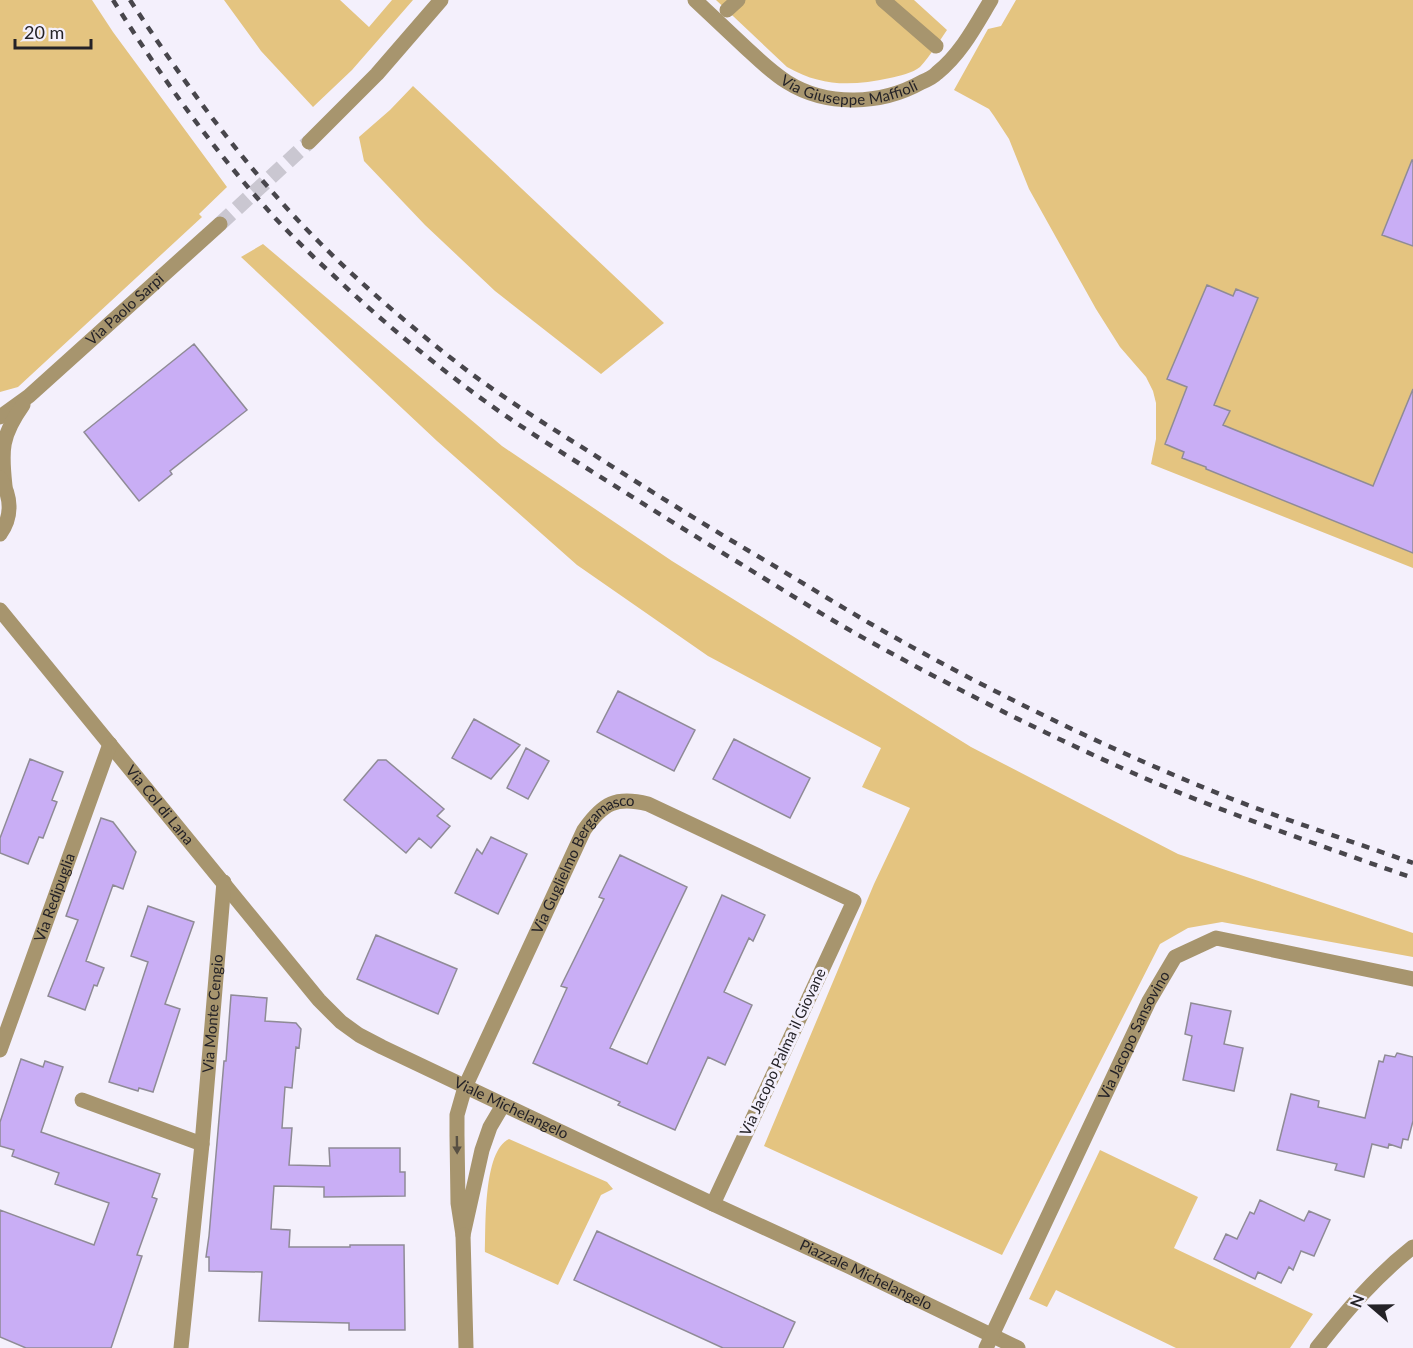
<svg xmlns="http://www.w3.org/2000/svg" width="1413" height="1348" font-family="Lato,sans-serif">
<style>
.green{fill:#e4c480}
.building{fill:#c9aef5;stroke:#8f8b96;stroke-width:1.5}
.lines{fill:none;stroke-linecap:round;stroke-linejoin:round}
.minor-tunnel{stroke:#cac7d1;stroke-width:15;stroke-dasharray:15 8;stroke-linecap:butt}
.minor{stroke:#a7956e;stroke-width:15}
.rail{stroke:#48464c;stroke-width:4.5;stroke-dasharray:8 8;stroke-linecap:butt}
.oneway{fill:#585043}
.labels{text-anchor:middle;stroke-width:6;stroke-linejoin:round;paint-order:stroke}
.street-label{font-size:15px;fill:#242227;stroke:#f4f0fc}
</style>
<rect width="100%" height="100%" fill="#f4f0fc"/>
<path class="green" d="M 0,0 L 92,0 L 113,32 L 227,187 L 199,214 L 202,217 L 18,387 L 0,392 Z
M 224,0 L 340,0 L 369,27 L 392,0 L 413,0 L 352,70 L 313,107 L 261,51 Z
M 716,0 L 914,0 L 947,30 C 939,42 930,56 920,67 C 913,73 899,76 890,78 C 852,86 822,87 787,67 Z
M 1016,0 L 1413,0 L 1413,568 L 1151,464 L 1156,439 L 1156,403 L 1153,391 L 1146,377 L 1120,347 L 1096,309 L 1029,189 L 1009,139 L 994,116 L 989,109 L 954,90 L 988,29 L 1001,26 Z
M 413,86 L 664,323 L 601,374 L 495,291 L 425,225 L 364,161 L 359,137 L 390,110 Z
M 263,244 L 502,446 L 672,561 L 971,747 L 1178,854 L 1413,933 L 1413,957 L 1222,922 L 1188,928 L 1160,944 L 1002,1255 L 764,1146 L 874,884 L 910,808 L 862,787 L 881,748 L 708,656 L 577,565 L 437,441 L 241,257 Z
M 509,1139 L 607,1182 L 613,1189 L 601,1195 L 558,1285 L 485,1252 C 486,1226 483,1151 509,1139 Z
M 1100,1150 L 1198,1197 L 1174,1248 L 1313,1314 L 1290,1348 L 1176,1348 L 1056,1290 L 1047,1307 L 1029,1299 Z"/>
<path class="building" d="M 1412,160 L 1413,160 L 1413,246 L 1382,235 Z
M 1207,285 L 1233,296 L 1236,289 L 1258,298 L 1214,405 L 1230,411 L 1223,425 L 1373,486 L 1413,389 L 1413,553 L 1206,469 L 1206,467 L 1182,458 L 1184,452 L 1165,444 L 1187,387 L 1167,379 Z
M 194,344 L 247,410 L 170,471 L 172,474 L 139,501 L 84,432 Z
M 618,691 L 695,730 L 674,771 L 597,732 Z
M 474,719 L 520,745 L 491,779 L 452,758 Z
M 734,739 L 810,778 L 790,818 L 713,779 Z
M 526,748 L 549,761 L 528,799 L 507,788 Z
M 30,759 L 63,772 L 52,800 L 57,802 L 43,838 L 39,837 L 28,864 L 0,853 L 0,838 Z
M 378,760 L 386,760 L 444,809 L 437,816 L 450,826 L 431,848 L 419,838 L 406,853 L 344,800 Z
M 101,818 L 113,822 L 136,852 L 123,889 L 113,885 L 86,961 L 104,968 L 97,986 L 94,985 L 85,1010 L 48,996 L 78,920 L 66,916 Z
M 491,837 L 527,854 L 498,914 L 455,893 L 477,849 L 482,854 Z
M 620,855 L 687,887 L 610,1048 L 647,1064 L 722,895 L 765,915 L 753,941 L 749,938 L 724,992 L 752,1005 L 725,1065 L 708,1057 L 675,1130 L 618,1105 L 620,1102 L 533,1063 L 567,988 L 561,986 L 604,899 L 599,897 Z
M 148,906 L 194,922 L 165,1004 L 180,1009 L 153,1092 L 139,1088 L 138,1091 L 109,1082 L 148,962 L 131,956 Z
M 376,935 L 457,969 L 438,1014 L 357,979 Z
M 231,995 L 267,998 L 265,1021 L 296,1023 L 301,1029 L 299,1048 L 296,1047 L 292,1088 L 285,1087 L 282,1128 L 292,1128 L 289,1165 L 330,1166 L 329,1148 L 400,1148 L 400,1172 L 405,1172 L 405,1196 L 324,1197 L 324,1187 L 274,1186 L 271,1229 L 290,1230 L 289,1247 L 350,1247 L 350,1245 L 404,1245 L 405,1330 L 349,1330 L 349,1323 L 259,1321 L 262,1272 L 209,1271 L 209,1257 L 206,1257 L 209,1236 L 224,1061 L 226,1061 Z
M 1191,1003 L 1231,1011 L 1224,1044 L 1243,1048 L 1234,1091 L 1183,1080 L 1192,1036 L 1185,1034 Z
M 1397,1053 L 1413,1057 L 1413,1121 L 1408,1140 L 1403,1139 L 1401,1148 L 1389,1144 L 1388,1148 L 1372,1144 L 1364,1177 L 1335,1170 L 1337,1164 L 1277,1150 L 1291,1094 L 1319,1101 L 1318,1107 L 1365,1118 L 1379,1061 L 1383,1062 L 1385,1055 L 1395,1057 Z
M 21,1059 L 43,1067 L 45,1061 L 63,1067 L 41,1132 L 160,1174 L 152,1197 L 157,1199 L 137,1255 L 142,1256 L 111,1348 L 26,1348 L 0,1337 L 0,1210 L 94,1245 L 109,1203 L 55,1184 L 59,1173 L 12,1156 L 14,1150 L 0,1146 L 0,1122 Z
M 1260,1200 L 1304,1221 L 1309,1211 L 1330,1220 L 1314,1256 L 1301,1251 L 1293,1270 L 1289,1267 L 1281,1283 L 1258,1272 L 1255,1279 L 1214,1259 L 1226,1234 L 1237,1239 L 1250,1212 L 1254,1214 Z
M 597,1231 L 795,1322 L 783,1348 L 723,1348 L 574,1280 Z"/>
<g class="lines">
<path class="minor-tunnel" d="M 220,224 L 309,142"/>
<g class="minor">
<path id="s1" d="M 695,0 C 712,16 728,31 745,47 C 758,59 771,72 787,82 C 827,107 881,105 922,82 C 927,80 933,77 937,73 C 961,54 976,25 991,0"/>
<path d="M 883,0 L 936,46"/>
<path d="M 727,10 L 738,0"/>
<path d="M 309,142 L 377,74 L 441,0"/>
<path id="s2" d="M 0,417 L 29,396 L 220,224"/>
<path d="M 5,486 C 1,450 1,436 23,405"/>
<path d="M 0,534 C 13,516 11,496 0,478"/>
<path id="s3" d="M 0,610 L 319,1000 L 341,1022 L 359,1035 L 382,1047 L 713,1204 L 848,1266 L 1018,1348"/>
<path id="s4" d="M 0,1050 L 110,744"/>
<path d="M 82,1100 L 202,1144"/>
<path id="s5" d="M 503,1105 L 490,1127 L 482,1150 L 463,1235 L 458,1203 L 457,1135 L 457,1115 L 465,1087 L 584,830 C 603,803 616,796 648,804 L 854,901 L 713,1204"/>
<path d="M 463,1235 L 466,1348"/>
<path id="s6" d="M 181,1348 L 202,1144 L 224,882"/>
<path id="s7" d="M 986,1348 L 1149,1001 L 1175,957 L 1216,938 L 1413,979"/>
<path d="M 1317,1348 C 1346,1311 1376,1276 1413,1247"/>
</g>
<path class="rail" d="M 113,0 C 161,77 214,151 276,219 C 294,238 313,257 333,275 C 374,314 417,350 462,384 C 502,415 545,442 588,469 C 636,499 683,529 731,558 C 777,586 822,615 869,641 C 958,690 1049,736 1142,777 C 1230,815 1322,846 1413,878
M 130,0 C 186,86 247,170 320,243 C 366,289 417,332 469,372 C 507,400 548,426 588,451 C 641,485 695,519 749,551 C 790,575 830,600 871,624 C 985,689 1105,748 1227,797 C 1288,821 1351,841 1413,863"/>
</g>
<defs><path id="oneway-solid" d="M-6-.8H1V-3.2L6.5 0L1 3.2V.8H-6Z" transform="scale(1.5)"/></defs>
<use class="oneway" href="#oneway-solid" transform="translate(457 1145) rotate(89)"/>
<g class="labels">
<g class="street-label">
<text dy="5" stroke="none"><textPath href="#s1" startOffset="188">Via Giuseppe Maffioli</textPath></text>
<text dy="5" stroke="none"><textPath href="#s2" startOffset="165">Via Paolo Sarpi</textPath></text>
<text dy="5" stroke="none"><textPath href="#s3" startOffset="252">Via Col di Lana</textPath></text>
<text dy="5" stroke="none"><textPath href="#s5" startOffset="544">Via Guglielmo Bergamasco</textPath></text>
<text dy="5" stroke="none"><textPath href="#s4" startOffset="162">Via Redipuglia</textPath></text>
<text dy="5" stroke="none"><textPath href="#s6" startOffset="336">Via Monte Cengio</textPath></text>
<text dy="5" stroke="none"><textPath href="#s7" startOffset="346">Via Jacopo Sansovino</textPath></text>
<text transform="translate(783 1052) rotate(-65)" y="5">Via Jacopo Palma il Giovane</text>
<text dy="5" stroke="none"><textPath href="#s3" startOffset="726">Viale Michelangelo</textPath></text>
<text dy="5" stroke="none"><textPath href="#s3" startOffset="1118">Piazzale Michelangelo</textPath></text>
</g>
</g>
<g transform="translate(1371 1306) rotate(290)" stroke="#f4f0fc" stroke-width="4.5" paint-order="stroke">
<path d="M0-4.5L10 22L0 15L-10 22Z" fill="#242227"/>
<text y="-9" font-size="16" font-weight="bold" text-anchor="middle" fill="#242227">N</text>
</g>
<path d="M15 39v9h76v-9" fill="none" stroke="#242227" stroke-width="3"/>
<text x="24" y="39" font-size="18" fill="#242227" stroke="#f4f0fc" stroke-width="4.5" paint-order="stroke">20 m</text>
</svg>
